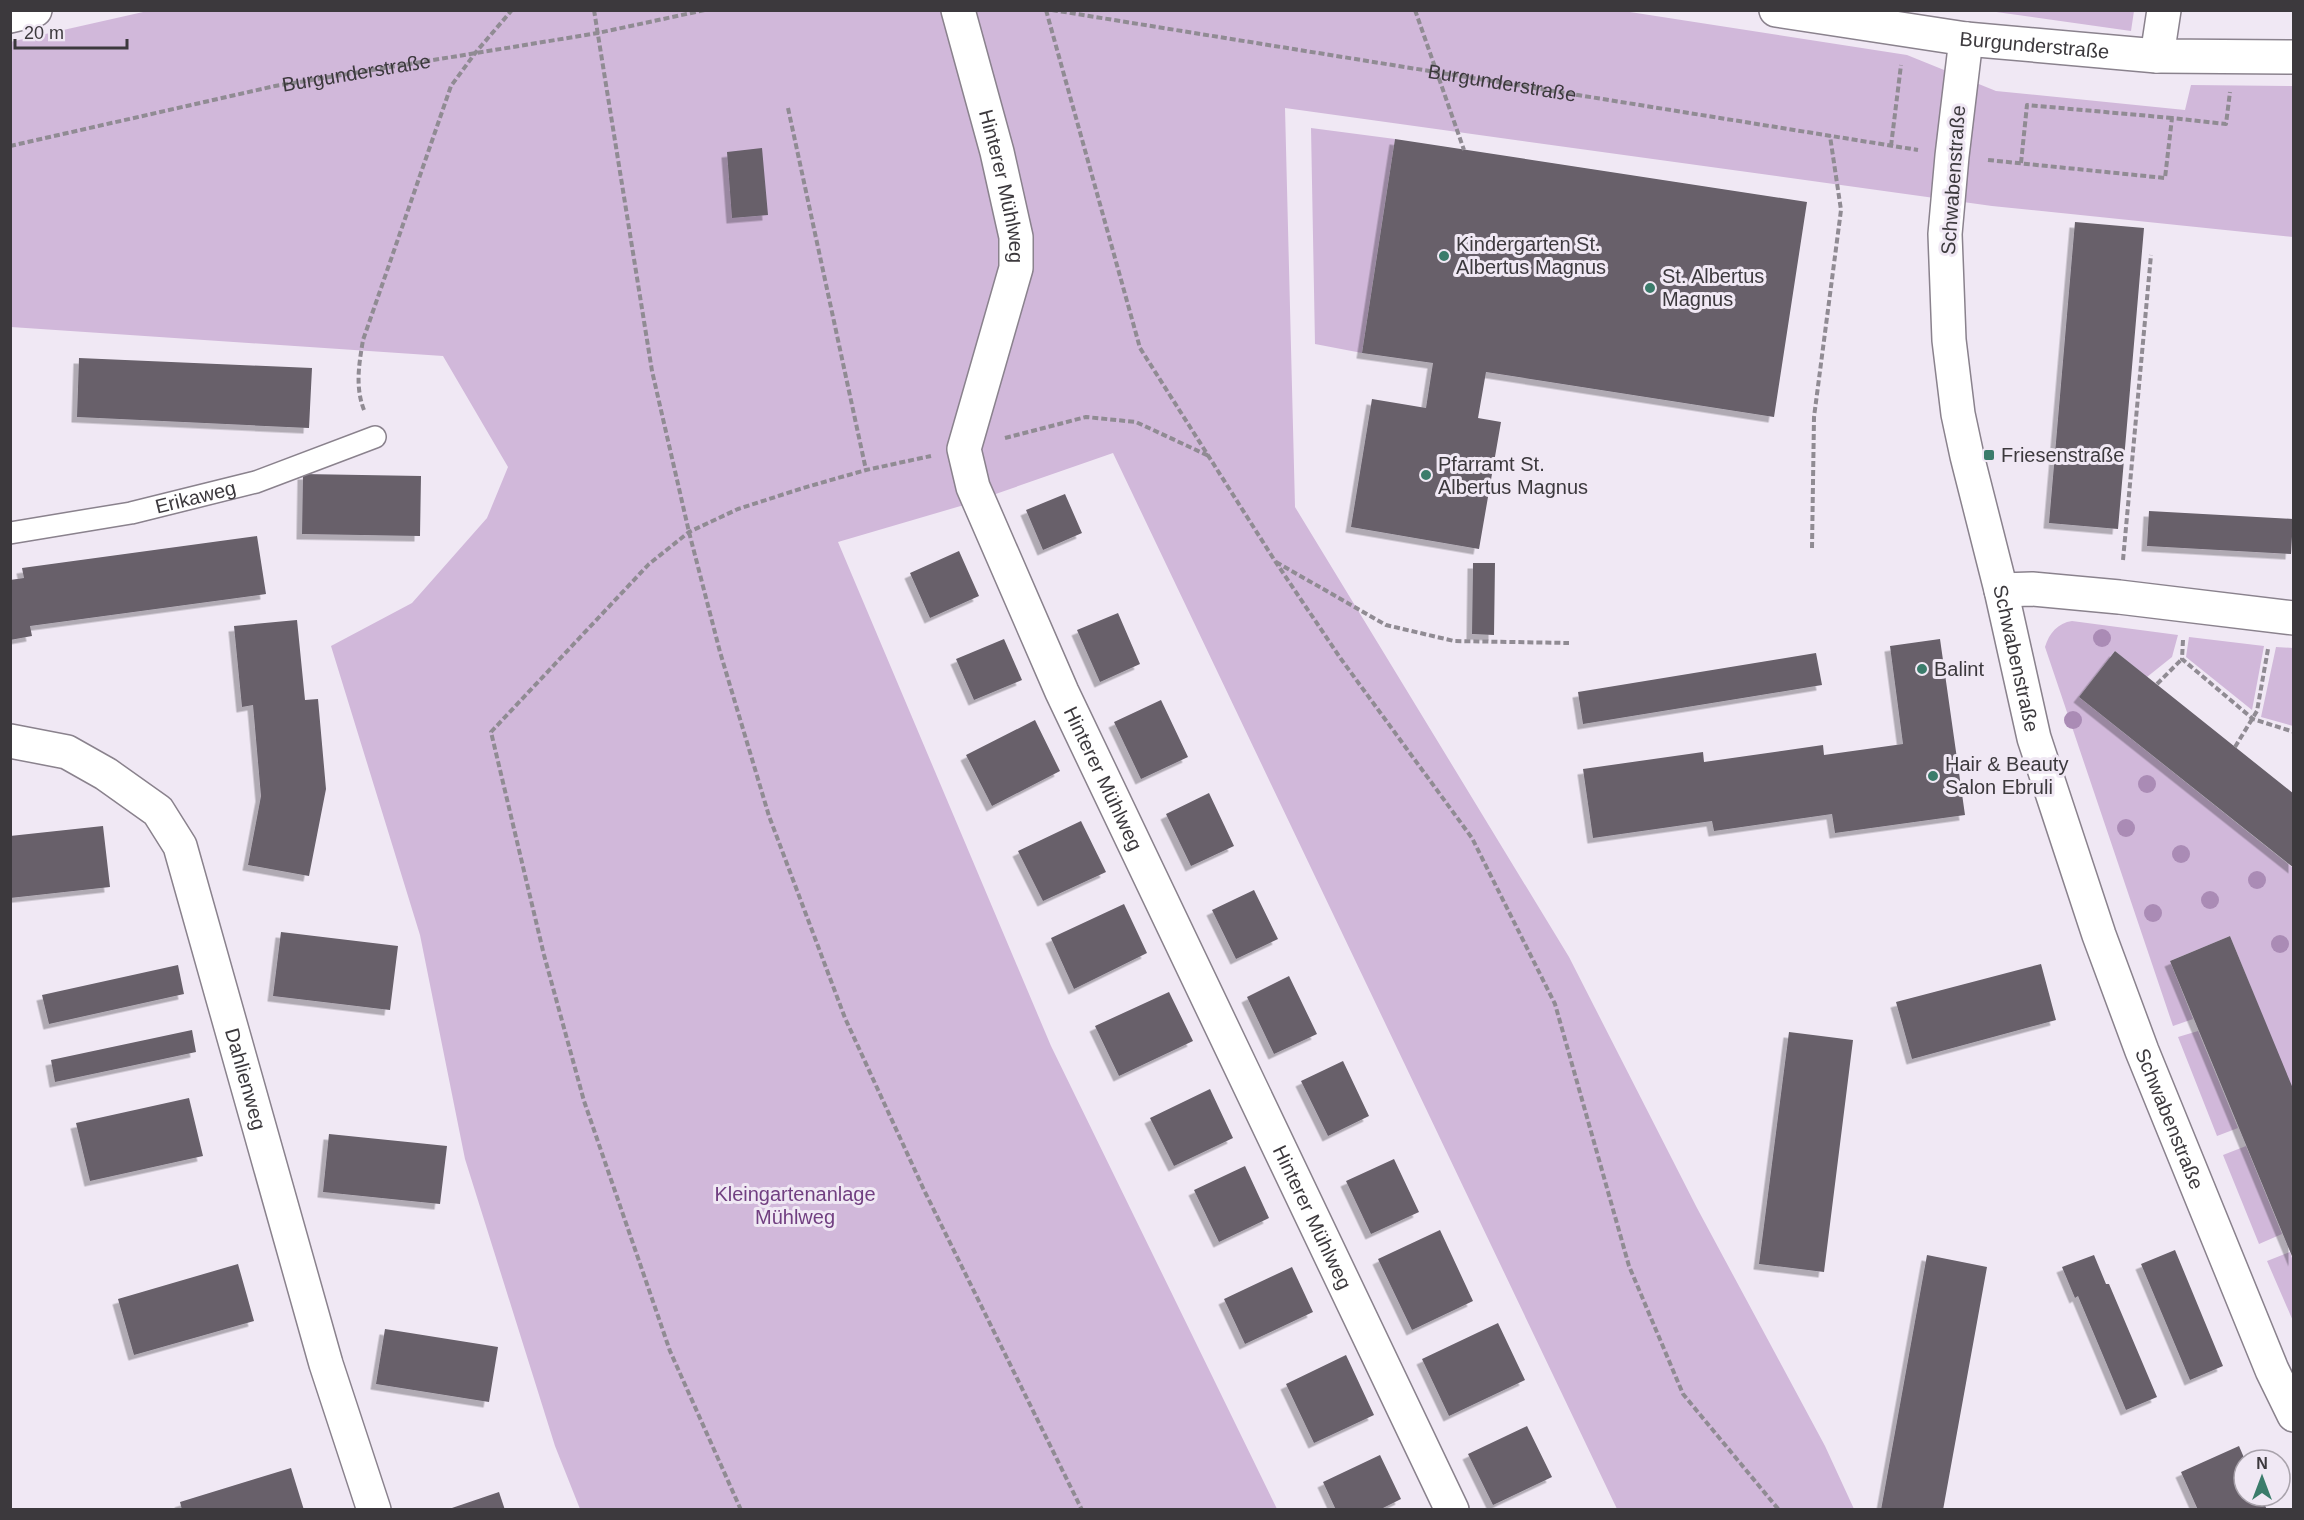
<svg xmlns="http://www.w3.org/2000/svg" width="2304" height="1520" font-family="Arial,sans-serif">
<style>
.green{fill:#d1b8da}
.building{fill:#67606a;filter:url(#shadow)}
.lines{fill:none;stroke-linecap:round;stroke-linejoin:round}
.lane-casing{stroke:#8a828d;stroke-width:24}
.street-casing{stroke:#8a828d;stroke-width:36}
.path{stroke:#908b93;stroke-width:4;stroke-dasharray:6 3;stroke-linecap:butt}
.lane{stroke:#fff;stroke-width:21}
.street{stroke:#fff;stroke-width:33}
.tree{fill:#aa8bb5}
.poi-dot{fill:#3b7c6b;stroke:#f0e8f4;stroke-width:2}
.labels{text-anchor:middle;stroke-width:6;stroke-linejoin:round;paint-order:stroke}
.street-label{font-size:20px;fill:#3c393d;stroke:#f0e8f4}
.poi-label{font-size:20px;fill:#3c393d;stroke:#f0e8f4;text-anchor:start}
.park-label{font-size:20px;fill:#713f81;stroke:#f0e8f4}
</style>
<defs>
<filter id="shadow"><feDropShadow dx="-5.5" dy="5.5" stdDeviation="0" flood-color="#0004"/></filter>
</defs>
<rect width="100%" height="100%" fill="#f0e8f4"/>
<path class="green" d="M 152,10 L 1617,10 L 1907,55 L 1996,91 L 2185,110 L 2191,85 L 2293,86 L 2293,237 L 1992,206 L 1285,108 L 1295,507 L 1569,957 L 1697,1208 L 1825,1446 L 1854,1509 L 1617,1509 L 1113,453 L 964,505 L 838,542 L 1051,1046 L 1277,1509 L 580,1509 L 555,1446 L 465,1159 L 420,935 L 331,646 L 412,603 L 487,518 L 508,467 L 443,356 L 11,327 L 10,42 Z
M 1989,11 L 2134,10 L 2134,11 L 2131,31 Z
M 1311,128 L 1395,139 L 1362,353 L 1315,344 Z
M 2072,621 L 2178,635 L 2172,657 L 2147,677 L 2115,651 L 2079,697 L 2293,868 L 2293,1091 L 2230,936 L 2170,961 L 2193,1019 L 2173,1026 L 2045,647 C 2049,633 2058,623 2072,621 Z
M 2189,637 L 2264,646 L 2252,710 L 2186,657 Z
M 2276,647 L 2293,648 L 2293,726 L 2261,717 Z
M 2198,1031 L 2238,1128 L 2217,1136 L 2178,1037 Z
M 2246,1146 L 2282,1234 L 2259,1244 L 2223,1155 Z
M 2290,1252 L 2293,1261 L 2293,1321 L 2267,1261 Z"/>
<path class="building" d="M 1395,139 L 1807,202 L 1774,417 L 1486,372 L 1478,418 L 1501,422 L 1479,549 L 1351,527 L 1372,399 L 1426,408 L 1433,363 L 1362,353 Z
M 762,148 L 768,215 L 732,218 L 727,152 Z
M 2075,222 L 2144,228 L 2118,529 L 2049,523 Z
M 79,358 L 312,368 L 309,428 L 77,417 Z
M 303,474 L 421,476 L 420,536 L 302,534 Z
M 1065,494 L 1082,533 L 1043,550 L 1026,510 Z
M 2149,511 L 2293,519 L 2291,554 L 2147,546 Z
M 257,536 L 266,594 L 30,626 L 32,636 L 10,640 L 10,580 L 24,578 L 22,568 Z
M 959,551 L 979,596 L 930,618 L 910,573 Z
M 1473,563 L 1495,563 L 1494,635 L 1472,634 Z
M 1118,613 L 1140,664 L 1100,682 L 1077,630 Z
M 297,620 L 305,700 L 318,699 L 326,789 L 309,876 L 248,865 L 261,796 L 253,705 L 242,707 L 234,626 Z
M 1004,639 L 1022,680 L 974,700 L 956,659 Z
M 1940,639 L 1965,815 L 1835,833 L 1832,814 L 1714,831 L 1712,821 L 1593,838 L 1583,769 L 1703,752 L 1704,762 L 1823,745 L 1824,755 L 1903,744 L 1890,646 Z
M 2115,651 L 2294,794 L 2294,868 L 2079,697 Z
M 1816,653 L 1822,685 L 1583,724 L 1578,692 Z
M 1161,700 L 1188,757 L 1141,779 L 1114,722 Z
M 1035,720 L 1060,771 L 992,806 L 966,755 Z
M 1209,793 L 1234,846 L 1191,866 L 1166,814 Z
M 1081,821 L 1106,872 L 1043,901 L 1018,851 Z
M 103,826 L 110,887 L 10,898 L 10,836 Z
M 1254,890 L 1278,939 L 1236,959 L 1212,910 Z
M 1124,904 L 1147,953 L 1074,989 L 1051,938 Z
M 281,932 L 398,946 L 390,1010 L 273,996 Z
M 2230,936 L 2294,1091 L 2294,1261 L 2170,961 Z
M 2041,964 L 2056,1020 L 1912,1059 L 1896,1002 Z
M 178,965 L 184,994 L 49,1024 L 42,995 Z
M 1289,976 L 1317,1034 L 1274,1054 L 1247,997 Z
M 1169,992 L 1193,1041 L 1119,1076 L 1095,1026 Z
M 192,1030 L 196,1052 L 55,1082 L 51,1060 Z
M 1789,1032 L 1853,1040 L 1824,1272 L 1759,1264 Z
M 1343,1061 L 1369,1116 L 1328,1136 L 1301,1081 Z
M 1210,1089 L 1233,1138 L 1174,1166 L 1150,1118 Z
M 189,1098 L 203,1156 L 90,1181 L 76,1123 Z
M 329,1134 L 447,1146 L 440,1204 L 323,1192 Z
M 1394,1159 L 1419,1212 L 1371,1234 L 1346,1181 Z
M 1245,1166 L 1269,1218 L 1219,1242 L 1194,1190 Z
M 1440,1230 L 1473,1301 L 1412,1330 L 1378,1259 Z
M 2175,1250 L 2223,1366 L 2190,1380 L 2141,1264 Z
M 1927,1255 L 1987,1267 L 1943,1510 L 1881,1510 Z
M 2094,1255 L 2106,1284 L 2109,1284 L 2157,1397 L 2126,1410 L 2078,1296 L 2075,1298 L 2062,1267 Z
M 238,1264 L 254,1321 L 134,1355 L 118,1299 Z
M 1292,1267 L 1313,1312 L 1245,1344 L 1224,1299 Z
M 1498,1323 L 1525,1380 L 1449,1416 L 1422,1359 Z
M 385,1329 L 498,1347 L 489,1402 L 376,1384 Z
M 1346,1355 L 1374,1415 L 1314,1443 L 1286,1384 Z
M 1527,1426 L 1552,1477 L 1493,1505 L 1468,1454 Z
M 2239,1446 L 2245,1460 L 2244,1496 L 2261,1496 L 2267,1510 L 2198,1510 L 2181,1472 Z
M 1380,1455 L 1401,1499 L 1379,1510 L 1336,1510 L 1323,1482 Z
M 291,1468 L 304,1510 L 182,1510 L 180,1502 Z
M 499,1492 L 505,1510 L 449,1510 L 449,1509 Z"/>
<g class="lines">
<g class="lane-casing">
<g id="lane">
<path id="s3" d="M 10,533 L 131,513 L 256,482 L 375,437"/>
</g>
</g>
<g class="street-casing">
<g id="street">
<path id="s4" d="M 958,10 L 997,152 L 1016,237 L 1016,268 L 964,449 L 973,487 L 1062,692 L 1452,1510"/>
<path id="s5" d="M 1776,10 L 1966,39 L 2157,56 L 2294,57"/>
<path d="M 10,16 L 35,10"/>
<path id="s6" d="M 1966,39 L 1952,156 L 1945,234 L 1949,340 L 1958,414 L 1967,456 L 2001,590 L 2034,738 L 2099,935 L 2142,1051 L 2272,1370 L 2294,1415"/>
<path d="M 2157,56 L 2164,10"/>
<path d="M 2001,590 L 2032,589 L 2119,597 L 2294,618"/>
<path id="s7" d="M 10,741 L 67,752 L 106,774 L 158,811 L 180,846 L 326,1364 L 374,1510"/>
</g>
</g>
<g class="path">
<path d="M 594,10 L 652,371 L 689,532 L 720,652 L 769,816 L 845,1018 L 924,1190 L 1082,1510"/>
<path d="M 1046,10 L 1140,348 L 1275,561 L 1341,659 L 1472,838 L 1555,1004 L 1629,1266 L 1683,1394 L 1779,1510"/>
<path id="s1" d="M 1052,10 L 1918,150"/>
<path d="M 1415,10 L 1464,150"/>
<path d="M 788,108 L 866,470"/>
<path id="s2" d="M 10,146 L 275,86 L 598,33 L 705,10"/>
<path d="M 1891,146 L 1901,65"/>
<path d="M 1988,160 L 2165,178 L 2172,118 L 2226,124 L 2230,92"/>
<path d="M 2021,163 L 2027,105 L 2172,118"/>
<path d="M 364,410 C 355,387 359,364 363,340 L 451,86 L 476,52 L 512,10"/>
<path d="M 1005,438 L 1086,417 L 1136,422 L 1209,456"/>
<path d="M 1812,548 L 1814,417 L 1841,210 L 1830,136"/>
<path d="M 2123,560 L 2151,255"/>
<path d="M 1276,562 L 1386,625 L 1454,641 L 1569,643"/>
<path d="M 2183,640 L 2182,659 L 2253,719 L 2294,732"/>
<path d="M 2157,684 L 2182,659"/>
<path d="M 2235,747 L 2257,711 L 2268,649"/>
<path d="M 741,1510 L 670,1351 L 584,1101 L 544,955 L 491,732 L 649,564 L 689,532 L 738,509 L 803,488 L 866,470 L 931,456"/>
</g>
<use href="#lane" class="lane"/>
<use href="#street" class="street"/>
</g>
<g class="tree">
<circle cx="2102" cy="638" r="9"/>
<circle cx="2073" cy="720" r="9"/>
<circle cx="2147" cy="784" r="9"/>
<circle cx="2126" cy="828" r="9"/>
<circle cx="2181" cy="854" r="9"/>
<circle cx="2257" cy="880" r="9"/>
<circle cx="2210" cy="900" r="9"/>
<circle cx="2153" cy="913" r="9"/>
<circle cx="2280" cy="944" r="9"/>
</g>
<g class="poi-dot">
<circle cx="1444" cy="256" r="6"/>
<circle cx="1650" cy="288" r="6"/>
<rect x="1983" y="449" width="12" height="12" rx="3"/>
<circle cx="1426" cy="475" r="6"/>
<circle cx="1922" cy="669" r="6"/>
<circle cx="1933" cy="776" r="6"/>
</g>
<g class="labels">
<g class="street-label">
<text dy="7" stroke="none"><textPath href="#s5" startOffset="261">Burgunderstraße</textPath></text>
<text dy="7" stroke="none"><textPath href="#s2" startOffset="354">Burgunderstraße</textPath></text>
<text dy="7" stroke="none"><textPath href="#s1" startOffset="456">Burgunderstraße</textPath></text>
<text transform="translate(1953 180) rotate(-86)" y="7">Schwabenstraße</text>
<text dy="7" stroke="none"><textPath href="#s4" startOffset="182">Hinterer Mühlweg</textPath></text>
<text dy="7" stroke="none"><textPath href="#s3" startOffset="189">Erikaweg</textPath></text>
<text dy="7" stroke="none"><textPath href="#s6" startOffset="628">Schwabenstraße</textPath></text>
<text dy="7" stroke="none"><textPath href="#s4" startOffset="812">Hinterer Mühlweg</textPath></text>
<text dy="7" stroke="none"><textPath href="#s7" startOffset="450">Dahlienweg</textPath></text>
<text dy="7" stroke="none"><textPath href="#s6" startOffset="1114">Schwabenstraße</textPath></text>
<text dy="7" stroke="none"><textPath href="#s4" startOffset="1298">Hinterer Mühlweg</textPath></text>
</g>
<g class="poi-label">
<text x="1456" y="251">Kindergarten St.<tspan x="1456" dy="23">Albertus Magnus</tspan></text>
<text x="1662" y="283">St. Albertus<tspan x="1662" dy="23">Magnus</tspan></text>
<text x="2001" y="462">Friesenstraße</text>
<text x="1438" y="471">Pfarramt St.<tspan x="1438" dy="23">Albertus Magnus</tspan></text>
<text x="1934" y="676">Balint</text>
<text x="1945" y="771">Hair &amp; Beauty<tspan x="1945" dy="23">Salon Ebruli</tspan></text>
</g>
<g class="park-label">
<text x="795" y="1201">Kleingartenanlage<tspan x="795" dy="23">Mühlweg</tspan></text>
</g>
</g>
<rect width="2304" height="1520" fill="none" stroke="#3c393d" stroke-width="24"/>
<g transform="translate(2262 1478)"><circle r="28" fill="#f0e8f4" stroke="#a8a2ab" stroke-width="1.5"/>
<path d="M0-4.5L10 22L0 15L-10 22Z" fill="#3b7c6b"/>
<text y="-9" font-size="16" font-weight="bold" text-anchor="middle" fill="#3c393d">N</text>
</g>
<path d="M15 39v9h112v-9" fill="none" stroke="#3c393d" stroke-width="3"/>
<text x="24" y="39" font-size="18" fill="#3c393d" stroke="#f0e8f4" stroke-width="4.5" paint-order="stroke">20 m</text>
</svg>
